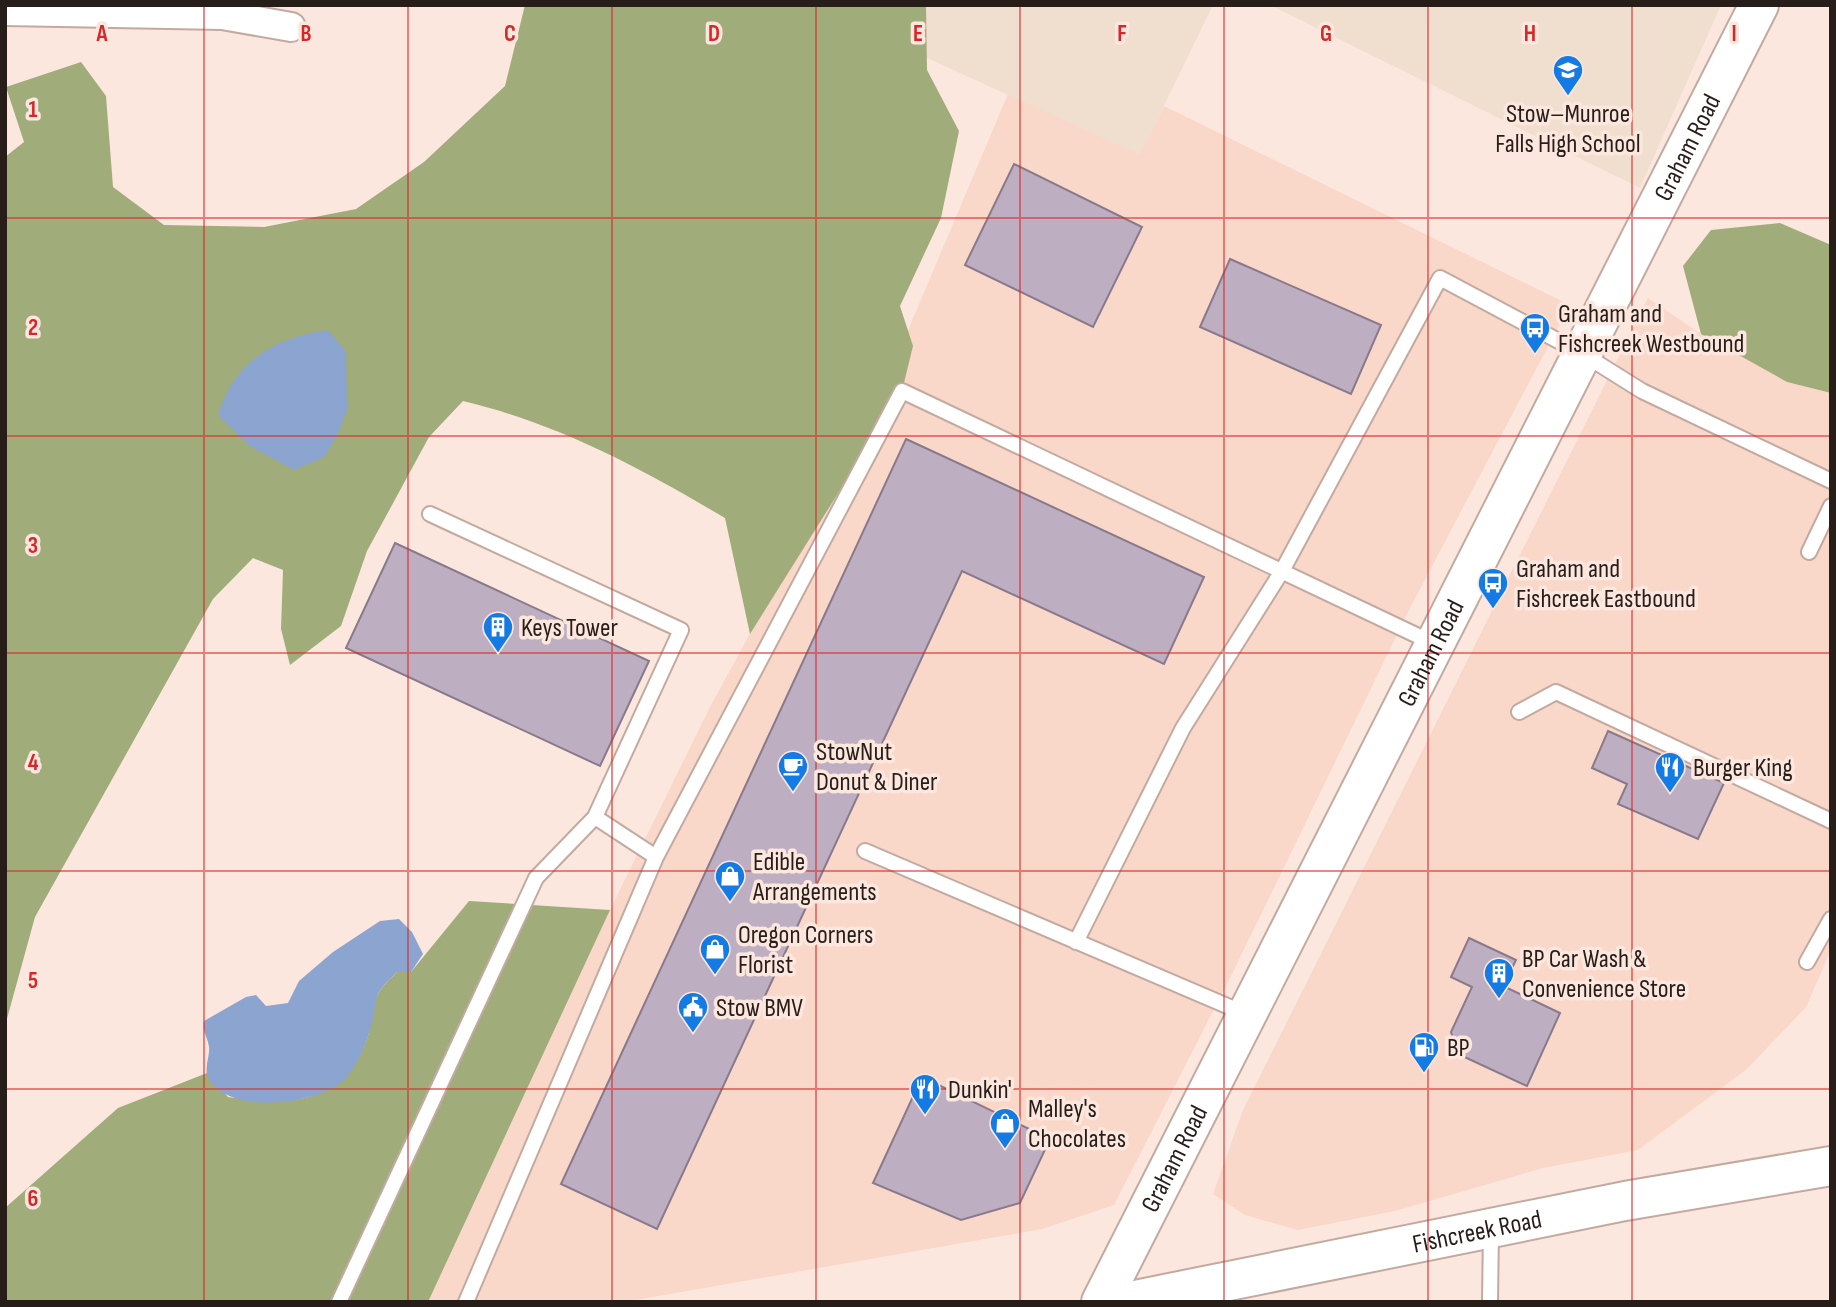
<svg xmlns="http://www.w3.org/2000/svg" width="1836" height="1307" font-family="'Sofia Sans Condensed',sans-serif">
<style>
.built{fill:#f9d7c9}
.education{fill:#f0dfce}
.forest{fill:#a0ac7a}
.water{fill:#8ca4d0}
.building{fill:#beaec1;stroke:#88798b;stroke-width:2}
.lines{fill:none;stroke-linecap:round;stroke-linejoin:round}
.lane-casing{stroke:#c3aaa0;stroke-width:18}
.street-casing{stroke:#c3aaa0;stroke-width:32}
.secondary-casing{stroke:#c3aaa0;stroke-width:42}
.lane{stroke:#fff;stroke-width:14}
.street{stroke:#fff;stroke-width:28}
.secondary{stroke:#fff;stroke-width:38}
.grid{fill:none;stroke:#d62828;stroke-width:2;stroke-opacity:0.55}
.labels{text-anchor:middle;stroke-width:7;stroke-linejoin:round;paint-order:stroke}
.poi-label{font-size:26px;fill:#271e1a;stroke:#fce7de;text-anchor:start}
.street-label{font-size:26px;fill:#271e1a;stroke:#fce7de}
.grid-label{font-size:23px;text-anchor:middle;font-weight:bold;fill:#d62828;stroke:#fce7de;stroke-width:7;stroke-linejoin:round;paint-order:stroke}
</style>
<rect width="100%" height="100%" fill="#fce7de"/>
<path class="built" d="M 1008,94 L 1140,154 L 1164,106 L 1570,305 L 1411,606 L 1232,974 L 1114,1205 L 1042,1229 L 624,1302 L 428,1302 L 610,910 L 710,707 L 884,387 Z
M 1648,298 L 1701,334 L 1787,382 L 1831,393 L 1831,950 L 1806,1007 L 1747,1069 L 1638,1150 L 1543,1168 L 1395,1211 L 1298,1230 L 1245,1215 L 1213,1194 L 1243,1110 Z"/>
<path class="education" d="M 811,5 L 1213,5 L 1140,155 Z
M 1270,5 L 1721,5 L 1640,188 Z"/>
<path class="forest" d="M 525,5 L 926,5 L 927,70 L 959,131 L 941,218 L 900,306 L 913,346 L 902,391 L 750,634 L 725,518 C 640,468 559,424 463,401 L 429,437 L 367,551 L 341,626 L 290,665 L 281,629 L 283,570 L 253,558 L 213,599 L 35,917 L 5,1026 L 5,157 L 24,142 L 6,87 L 81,62 L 106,96 L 113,187 L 164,225 L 264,227 L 356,209 L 424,162 L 505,86 Z
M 1780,223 L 1831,245 L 1831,393 L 1787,382 L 1701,334 L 1683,266 L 1711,230 Z
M 469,901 L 610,910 L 428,1302 L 5,1302 L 5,1208 L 118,1108 L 207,1073 L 228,1097 C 289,1106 343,1105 367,1039 C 372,1025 372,1004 379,992 C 383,985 391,978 397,972 L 411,972 Z"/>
<path class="water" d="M 328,330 L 346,352 L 347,410 L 337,436 L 324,457 L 294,470 L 250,446 L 218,415 C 234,362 275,337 328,330 Z
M 399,919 L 412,932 L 423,954 L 411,972 L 397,972 C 391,978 383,985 379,992 C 375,999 375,1010 373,1018 C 368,1040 359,1065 343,1081 C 317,1105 222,1117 207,1074 C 205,1066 210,1055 209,1047 C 208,1037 202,1033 204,1021 L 246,997 L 256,995 L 266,1006 L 288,1003 L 299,981 L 333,952 L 380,921 Z"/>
<path class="building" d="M 1014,164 L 1142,227 L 1093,327 L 965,265 Z
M 1230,259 L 1381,325 L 1351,394 L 1200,327 Z
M 906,439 L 1204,577 L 1164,664 L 962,571 L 657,1229 L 561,1184 Z
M 395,543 L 649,661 L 600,766 L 346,648 Z
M 1608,731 L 1724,783 L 1698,839 L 1618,804 L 1627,784 L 1592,768 Z
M 1469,938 L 1516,960 L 1503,986 L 1560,1013 L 1527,1086 L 1458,1054 L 1451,1032 L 1472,987 L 1451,977 Z
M 922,1077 L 1050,1139 L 1020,1203 L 961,1220 L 873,1183 Z"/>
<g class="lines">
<g class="lane-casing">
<path id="lane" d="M 1809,552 L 1831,506
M 1519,712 L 1556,692 L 1831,821
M 595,817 L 656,857
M 865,851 L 1246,1014
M 1076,942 L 1183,728 L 1282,571 L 1440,278 L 1583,354 L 1642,391 L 1831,481
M 1807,962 L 1831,919
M 339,1302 L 536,878 L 595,817 L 681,630 L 430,514
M 466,1302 L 656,857 L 902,391 L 1435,644
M 1490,1302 L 1491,1230"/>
</g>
<g class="street-casing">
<path id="street" d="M 5,11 L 222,15 L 291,27"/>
</g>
<g class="secondary-casing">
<g id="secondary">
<path id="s1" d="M 1101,1302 L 1759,5"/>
<path id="s2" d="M 1125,1302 L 1625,1201 L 1831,1166"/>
</g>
</g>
<use href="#lane" class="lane"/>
<use href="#street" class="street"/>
<use href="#secondary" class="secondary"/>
</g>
<path class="grid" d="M 204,5 L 204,1302M 408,5 L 408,1302M 612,5 L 612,1302M 816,5 L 816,1302M 1020,5 L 1020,1302M 1224,5 L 1224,1302M 1428,5 L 1428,1302M 1632,5 L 1632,1302M 5,218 L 1831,218M 5,436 L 1831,436M 5,653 L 1831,653M 5,871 L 1831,871M 5,1089 L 1831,1089"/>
<defs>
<g id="school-pin" transform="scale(1.575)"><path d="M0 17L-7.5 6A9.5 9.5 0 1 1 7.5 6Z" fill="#137be3" stroke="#fce7de"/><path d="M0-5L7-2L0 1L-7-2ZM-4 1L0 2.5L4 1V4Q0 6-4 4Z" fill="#fff"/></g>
<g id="bus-pin" transform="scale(1.575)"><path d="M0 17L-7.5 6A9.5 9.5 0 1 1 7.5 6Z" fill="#137be3" stroke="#fce7de"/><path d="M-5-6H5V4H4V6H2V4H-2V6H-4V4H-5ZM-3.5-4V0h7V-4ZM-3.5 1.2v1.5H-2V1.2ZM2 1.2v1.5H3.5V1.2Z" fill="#fff"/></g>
<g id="building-pin" transform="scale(1.575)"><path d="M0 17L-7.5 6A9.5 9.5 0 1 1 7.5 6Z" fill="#137be3" stroke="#fce7de"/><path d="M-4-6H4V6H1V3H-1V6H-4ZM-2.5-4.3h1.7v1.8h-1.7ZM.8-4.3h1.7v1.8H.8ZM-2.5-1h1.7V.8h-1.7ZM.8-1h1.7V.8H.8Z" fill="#fff"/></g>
<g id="cafe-pin" transform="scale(1.575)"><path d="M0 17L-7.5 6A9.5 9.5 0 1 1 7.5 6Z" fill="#137be3" stroke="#fce7de"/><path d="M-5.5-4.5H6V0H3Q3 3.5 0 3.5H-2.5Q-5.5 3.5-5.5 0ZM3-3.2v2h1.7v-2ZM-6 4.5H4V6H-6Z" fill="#fff"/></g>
<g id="restaurant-pin" transform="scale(1.575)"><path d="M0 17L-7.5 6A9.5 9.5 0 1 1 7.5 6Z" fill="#137be3" stroke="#fce7de"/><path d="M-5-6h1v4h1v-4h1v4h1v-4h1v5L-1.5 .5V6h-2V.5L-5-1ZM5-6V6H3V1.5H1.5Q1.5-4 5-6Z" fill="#fff"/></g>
<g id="shop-pin" transform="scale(1.575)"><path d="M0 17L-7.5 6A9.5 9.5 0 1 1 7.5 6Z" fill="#137be3" stroke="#fce7de"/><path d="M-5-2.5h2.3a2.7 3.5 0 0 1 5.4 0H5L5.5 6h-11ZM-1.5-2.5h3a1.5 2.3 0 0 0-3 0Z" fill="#fff"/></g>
<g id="civic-pin" transform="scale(1.575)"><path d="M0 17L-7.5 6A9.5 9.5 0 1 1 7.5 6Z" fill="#137be3" stroke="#fce7de"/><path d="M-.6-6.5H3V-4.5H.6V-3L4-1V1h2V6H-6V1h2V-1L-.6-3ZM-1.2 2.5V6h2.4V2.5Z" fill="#fff"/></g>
<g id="fuel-pin" transform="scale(1.575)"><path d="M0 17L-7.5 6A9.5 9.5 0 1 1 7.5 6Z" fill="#137be3" stroke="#fce7de"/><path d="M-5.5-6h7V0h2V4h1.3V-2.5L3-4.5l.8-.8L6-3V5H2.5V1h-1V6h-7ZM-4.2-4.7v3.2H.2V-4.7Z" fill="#fff"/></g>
</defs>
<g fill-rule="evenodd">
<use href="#school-pin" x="1568" y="70"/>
<use href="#bus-pin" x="1535" y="328"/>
<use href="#bus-pin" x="1493" y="583"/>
<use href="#building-pin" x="498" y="627"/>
<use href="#cafe-pin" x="793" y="766"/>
<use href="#restaurant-pin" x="1670" y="767"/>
<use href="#shop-pin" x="730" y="876"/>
<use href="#shop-pin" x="715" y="949"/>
<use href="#building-pin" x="1499" y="973"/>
<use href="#civic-pin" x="693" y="1007"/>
<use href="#fuel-pin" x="1424" y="1047"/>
<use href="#restaurant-pin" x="925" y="1089"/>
<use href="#shop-pin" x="1005" y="1123"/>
</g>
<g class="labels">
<g class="poi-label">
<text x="1568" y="122" text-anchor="middle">Stow–Munroe<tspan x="1568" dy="30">Falls High School</tspan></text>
<text x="1558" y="322">Graham and<tspan x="1558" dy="30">Fishcreek Westbound</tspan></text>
<text x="1516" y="577">Graham and<tspan x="1516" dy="30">Fishcreek Eastbound</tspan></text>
<text x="521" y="636">Keys Tower</text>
<text x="816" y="760">StowNut<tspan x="816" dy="30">Donut &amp; Diner</tspan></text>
<text x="1693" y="776">Burger King</text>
<text x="753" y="870">Edible<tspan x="753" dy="30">Arrangements</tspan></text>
<text x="738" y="943">Oregon Corners<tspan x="738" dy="30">Florist</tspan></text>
<text x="1522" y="967">BP Car Wash &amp;<tspan x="1522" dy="30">Convenience Store</tspan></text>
<text x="716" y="1016">Stow BMV</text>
<text x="1447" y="1056">BP</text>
<text x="948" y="1098">Dunkin'</text>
<text x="1028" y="1117">Malley's<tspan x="1028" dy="30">Chocolates</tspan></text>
</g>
<g class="street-label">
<text dy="9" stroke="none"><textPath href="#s1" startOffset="1295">Graham Road</textPath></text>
<text dy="9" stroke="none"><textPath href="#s1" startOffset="728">Graham Road</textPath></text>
<text dy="9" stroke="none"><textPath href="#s1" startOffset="161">Graham Road</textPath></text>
<text dy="9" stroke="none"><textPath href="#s2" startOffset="359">Fishcreek Road</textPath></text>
</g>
</g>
<g class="grid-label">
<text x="102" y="41">A</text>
<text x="306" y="41">B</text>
<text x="510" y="41">C</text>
<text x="714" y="41">D</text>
<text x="918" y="41">E</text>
<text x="1122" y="41">F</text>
<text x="1326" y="41">G</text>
<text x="1530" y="41">H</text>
<text x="1734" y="41">I</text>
<text x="33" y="117">1</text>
<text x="33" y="335">2</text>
<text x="33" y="553">3</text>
<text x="33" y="770">4</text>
<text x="33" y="988">5</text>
<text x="33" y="1206">6</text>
</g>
<rect width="1836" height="1307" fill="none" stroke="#271e1a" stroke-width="14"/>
</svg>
